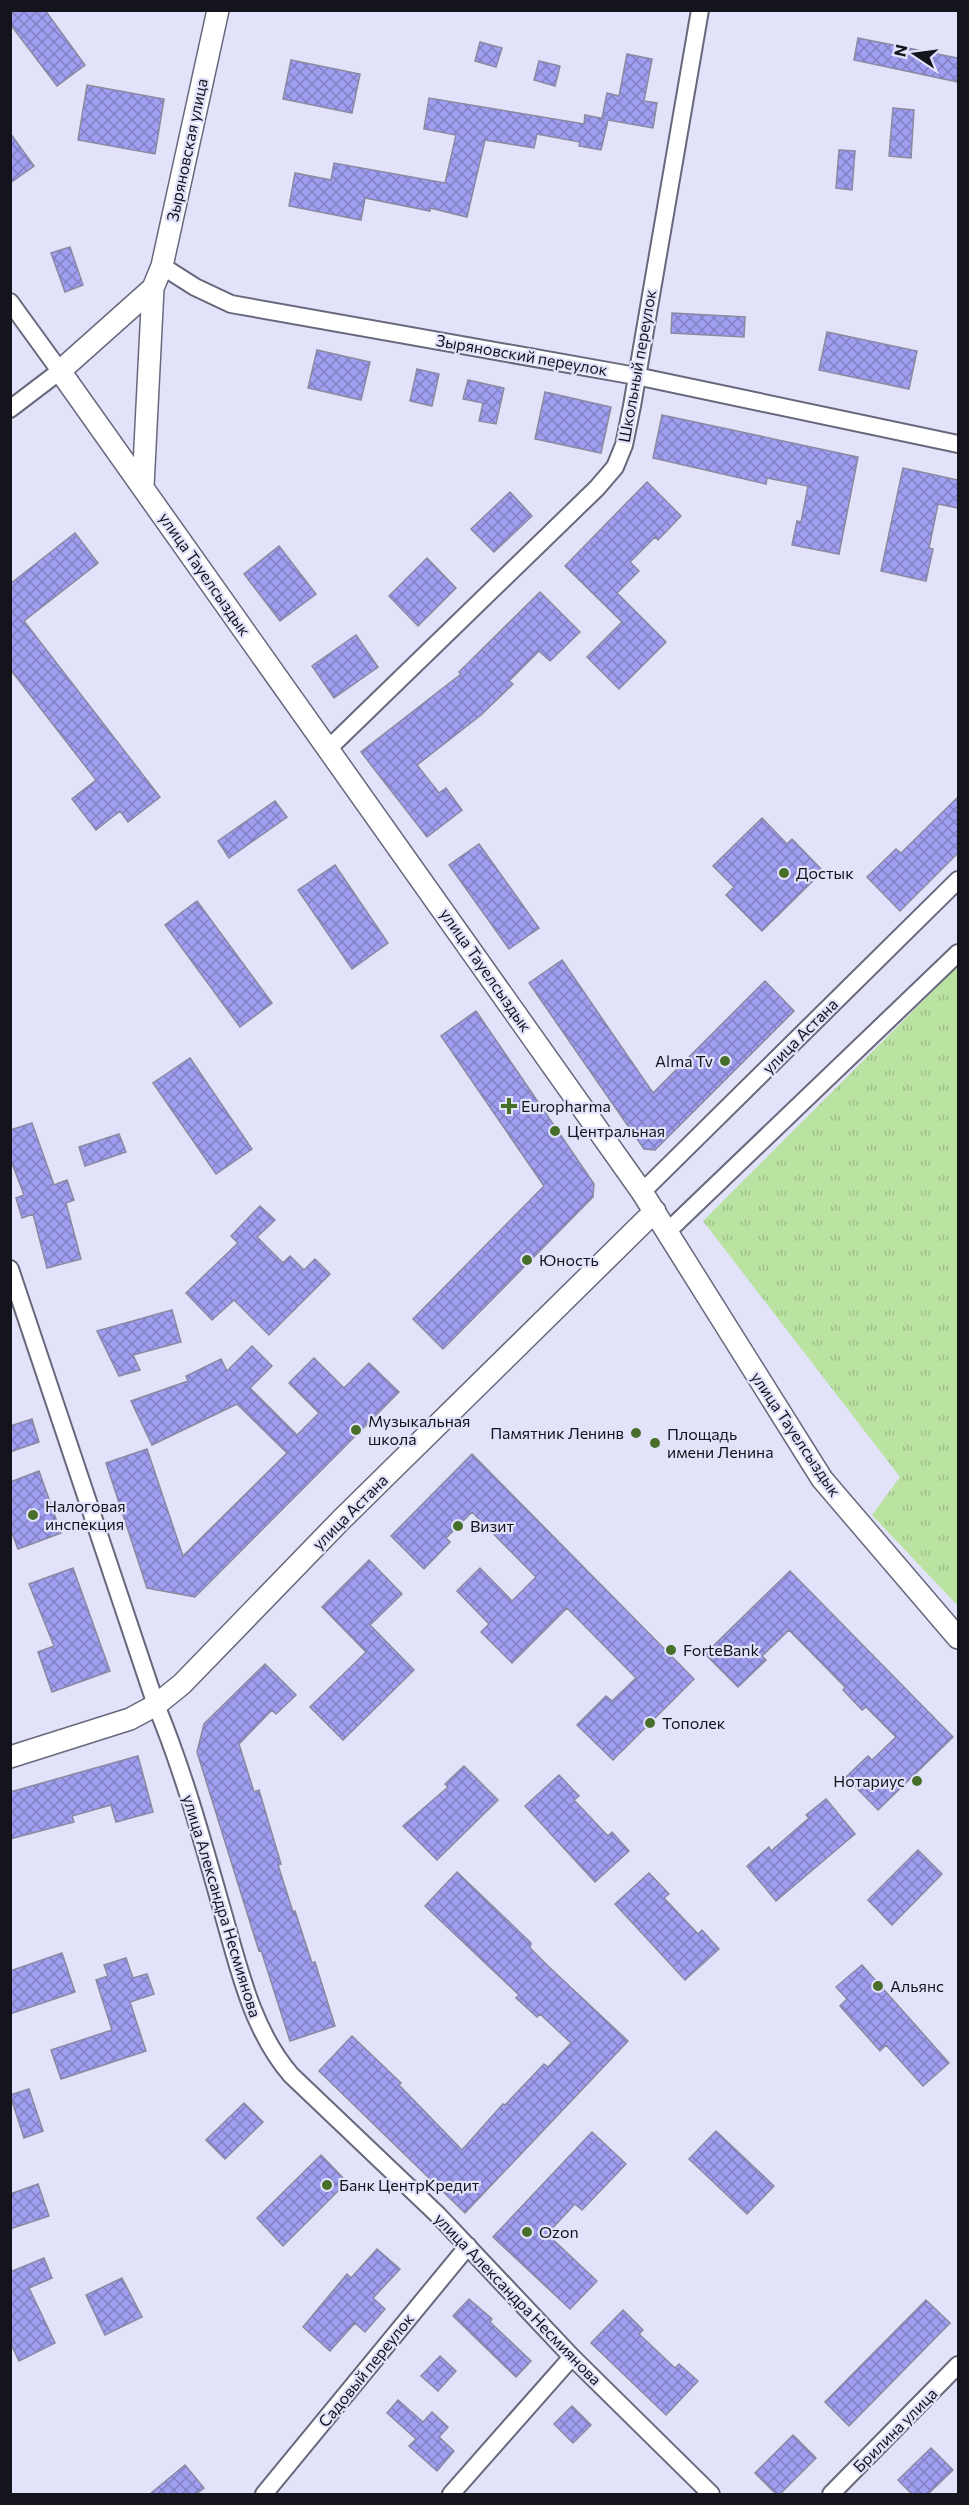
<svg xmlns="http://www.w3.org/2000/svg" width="969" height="2505" font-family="Commissioner,sans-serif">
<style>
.park{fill:url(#park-tufts)}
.building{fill:url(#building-cross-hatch);stroke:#898aa0;stroke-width:1.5}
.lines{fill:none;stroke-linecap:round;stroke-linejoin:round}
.minor-casing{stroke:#67687c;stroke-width:20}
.tertiary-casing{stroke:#67687c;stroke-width:24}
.minor{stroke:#fff;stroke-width:16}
.tertiary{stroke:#fff;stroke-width:21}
.poi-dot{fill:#486f2a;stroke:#e2e3fb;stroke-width:2}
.labels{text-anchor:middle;stroke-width:4.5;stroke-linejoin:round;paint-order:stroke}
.street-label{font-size:16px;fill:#13141c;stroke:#e2e3fb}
.poi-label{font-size:16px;fill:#13141c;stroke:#e2e3fb;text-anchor:start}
</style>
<defs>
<pattern id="park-tufts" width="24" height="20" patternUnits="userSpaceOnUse" patternTransform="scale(1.5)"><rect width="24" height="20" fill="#bae2a0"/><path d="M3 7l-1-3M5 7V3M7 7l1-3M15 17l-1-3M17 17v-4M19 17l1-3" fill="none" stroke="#9fc189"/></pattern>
<pattern id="building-cross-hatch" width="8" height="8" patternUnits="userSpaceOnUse" patternTransform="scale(1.5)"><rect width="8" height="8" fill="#9f9ef0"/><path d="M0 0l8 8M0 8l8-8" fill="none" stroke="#8080c2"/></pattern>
</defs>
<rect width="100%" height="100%" fill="#e2e3fb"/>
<path class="park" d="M 958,966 L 958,1606 L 872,1515 L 900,1477 L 703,1221 Z"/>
<path class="building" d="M 10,10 L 45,10 L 85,65 L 57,86 L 10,24 Z
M 858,38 L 958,58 L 958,82 L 854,60 Z
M 480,42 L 502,48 L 496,67 L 475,61 Z
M 627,54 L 652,59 L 644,101 L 657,103 L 653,128 L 608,120 L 601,150 L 579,146 L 580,142 L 537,134 L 534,148 L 485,140 L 467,217 L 430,208 L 430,211 L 365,198 L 361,220 L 289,206 L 295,173 L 331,180 L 334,163 L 445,183 L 456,135 L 424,129 L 429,98 L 584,124 L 585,115 L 605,119 L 602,118 L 607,93 L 619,96 Z
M 291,60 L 360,74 L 352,113 L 283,99 Z
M 539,61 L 560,66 L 555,86 L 534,80 Z
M 87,85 L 164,99 L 155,154 L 78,140 Z
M 893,108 L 914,110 L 911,158 L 889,156 Z
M 10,133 L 34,166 L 10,183 Z
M 839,150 L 855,151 L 852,190 L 836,188 Z
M 70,247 L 83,285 L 65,292 L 51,253 Z
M 672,313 L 745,317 L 744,337 L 671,333 Z
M 827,332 L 917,351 L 909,389 L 819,370 Z
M 317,350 L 370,362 L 361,400 L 308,388 Z
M 417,369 L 439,374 L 432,406 L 410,401 Z
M 468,380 L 504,388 L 496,424 L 479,421 L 483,403 L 463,399 Z
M 545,392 L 611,407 L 601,453 L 535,439 Z
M 662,415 L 858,457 L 839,554 L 792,545 L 797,521 L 801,522 L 808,486 L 767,478 L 766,484 L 653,458 Z
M 903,468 L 958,480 L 958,508 L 938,504 L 929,548 L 933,549 L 926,581 L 881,571 Z
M 647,482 L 681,516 L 658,540 L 655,537 L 630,562 L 639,571 L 617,593 L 666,642 L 619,689 L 587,657 L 622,622 L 565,566 Z
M 510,492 L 532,516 L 494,552 L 471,529 Z
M 75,533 L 98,563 L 24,621 L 160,797 L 128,822 L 120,811 L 96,830 L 72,799 L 96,780 L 10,669 L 10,584 Z
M 279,546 L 316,594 L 280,621 L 244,574 Z
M 427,558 L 456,588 L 418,626 L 389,596 Z
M 540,592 L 580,632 L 550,661 L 539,651 L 509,681 L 513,684 L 481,715 L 417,765 L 439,793 L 446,788 L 462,810 L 427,837 L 361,752 L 461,674 L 459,672 Z
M 356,635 L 378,667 L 334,698 L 312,666 Z
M 958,797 L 958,853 L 900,911 L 867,877 L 896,849 L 901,853 Z
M 275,801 L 287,817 L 229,858 L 218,841 Z
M 762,818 L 787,844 L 792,839 L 823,871 L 762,931 L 726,895 L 734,887 L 713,866 Z
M 479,844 L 539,928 L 509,949 L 449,865 Z
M 335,865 L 388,943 L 352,969 L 298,890 Z
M 197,901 L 272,1003 L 240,1027 L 165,925 Z
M 562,960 L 653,1093 L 765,981 L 794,1011 L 655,1150 L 644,1149 L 529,983 Z
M 476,1011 L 594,1184 L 593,1197 L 443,1349 L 413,1319 L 544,1186 L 441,1036 Z
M 190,1058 L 252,1149 L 216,1174 L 153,1083 Z
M 32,1123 L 54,1185 L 67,1180 L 74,1200 L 66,1203 L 81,1259 L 47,1268 L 33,1214 L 22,1218 L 16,1198 L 24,1195 L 10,1158 L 10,1130 Z
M 119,1134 L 126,1152 L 85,1166 L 79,1147 Z
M 260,1206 L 275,1220 L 257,1237 L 283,1263 L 290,1256 L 304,1270 L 315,1259 L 330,1274 L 269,1335 L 234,1300 L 212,1320 L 186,1293 L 238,1243 L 231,1236 Z
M 172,1310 L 181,1342 L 133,1355 L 140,1370 L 119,1376 L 97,1331 Z
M 252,1346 L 272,1366 L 250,1388 L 297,1435 L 319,1413 L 289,1383 L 314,1358 L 344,1388 L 369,1363 L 399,1392 L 195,1597 L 147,1588 L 106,1463 L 147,1449 L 183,1556 L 287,1453 L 237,1404 L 152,1445 L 131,1401 L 188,1381 L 186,1376 L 221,1359 L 227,1371 Z
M 32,1419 L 39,1442 L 10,1452 L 10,1426 Z
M 472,1454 L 694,1679 L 613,1760 L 577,1725 L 606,1696 L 612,1701 L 636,1678 L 567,1608 L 512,1663 L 481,1632 L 489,1624 L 457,1591 L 480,1568 L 512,1601 L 536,1577 L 472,1512 L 446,1538 L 450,1542 L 424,1569 L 391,1536 Z
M 39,1471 L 61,1533 L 18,1549 L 10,1528 L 10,1482 Z
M 369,1560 L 402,1594 L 370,1625 L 414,1670 L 343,1740 L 310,1707 L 366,1652 L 322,1607 Z
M 73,1568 L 110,1671 L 52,1692 L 38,1652 L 54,1646 L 29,1584 Z
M 790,1571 L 953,1737 L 878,1810 L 846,1777 L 868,1756 L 872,1760 L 896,1737 L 866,1707 L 862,1710 L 843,1690 L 845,1687 L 789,1630 L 762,1656 L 766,1660 L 738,1687 L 705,1654 Z
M 265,1664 L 296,1695 L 276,1714 L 272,1710 L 239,1744 L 254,1792 L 259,1790 L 281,1864 L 278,1865 L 293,1912 L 295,1911 L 312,1963 L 315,1962 L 335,2026 L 290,2041 L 261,1950 L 259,1951 L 197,1752 L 204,1724 Z
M 138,1756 L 153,1812 L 116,1822 L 111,1805 L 72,1816 L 74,1822 L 10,1839 L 10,1792 Z
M 464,1766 L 498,1800 L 437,1860 L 403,1826 L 448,1787 L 445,1784 Z
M 559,1775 L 579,1796 L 574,1800 L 608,1836 L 612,1832 L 629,1851 L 595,1882 L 525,1806 Z
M 826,1799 L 855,1834 L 776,1901 L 747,1866 L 769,1847 L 771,1851 L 809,1818 L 806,1815 Z
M 918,1850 L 942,1874 L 892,1925 L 868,1900 Z
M 457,1872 L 531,1943 L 530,1948 L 548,1966 L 628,2041 L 465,2213 L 319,2071 L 352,2036 L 401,2083 L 399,2085 L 462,2150 L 503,2104 L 505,2105 L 544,2064 L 548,2067 L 571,2043 L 540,2014 L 537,2017 L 516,1998 L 519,1995 L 425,1906 Z
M 649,1873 L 669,1894 L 664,1898 L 698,1934 L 702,1930 L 719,1949 L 685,1980 L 615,1904 Z
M 62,1953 L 75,1992 L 10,2014 L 10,1971 Z
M 126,1958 L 133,1978 L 147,1974 L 154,1994 L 130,2002 L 146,2051 L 61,2079 L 51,2050 L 112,2030 L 96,1980 L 108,1976 L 104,1965 Z
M 862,1965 L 949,2063 L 923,2086 L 886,2045 L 880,2051 L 840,2006 L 847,1999 L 836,1987 Z
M 29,2089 L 43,2131 L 24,2138 L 10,2095 Z
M 244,2103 L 263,2122 L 225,2159 L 206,2140 Z
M 716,2131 L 774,2186 L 747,2214 L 689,2159 Z
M 592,2132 L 626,2164 L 582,2210 L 575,2204 L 547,2234 L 597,2281 L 570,2309 L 493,2237 Z
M 321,2155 L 347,2182 L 283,2246 L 257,2218 Z
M 38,2184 L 49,2216 L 10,2229 L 10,2194 Z
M 377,2249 L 400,2269 L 373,2298 L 385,2309 L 365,2332 L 355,2323 L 330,2351 L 303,2327 L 347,2274 L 351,2278 Z
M 44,2258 L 52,2278 L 29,2288 L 55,2343 L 19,2361 L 10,2342 L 10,2272 Z
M 122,2278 L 142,2317 L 105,2335 L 86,2295 Z
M 469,2299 L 492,2319 L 490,2322 L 531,2361 L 516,2377 L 453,2316 Z
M 926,2300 L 950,2323 L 849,2426 L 825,2402 Z
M 623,2310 L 643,2330 L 639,2334 L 675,2368 L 679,2364 L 698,2381 L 666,2415 L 591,2343 Z
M 440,2356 L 456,2371 L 438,2391 L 421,2376 Z
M 398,2400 L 423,2422 L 432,2412 L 448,2427 L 439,2437 L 454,2451 L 437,2471 L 409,2446 L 416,2439 L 387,2413 Z
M 572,2406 L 591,2425 L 573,2443 L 554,2424 Z
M 793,2435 L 816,2458 L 780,2494 L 776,2494 L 755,2473 Z
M 931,2448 L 953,2470 L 928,2494 L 912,2494 L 898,2480 Z
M 185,2465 L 204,2488 L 196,2494 L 150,2494 Z"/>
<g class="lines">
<g class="minor-casing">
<path id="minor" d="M 162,266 L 195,287 L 231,304 L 636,376 L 958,444
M 10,302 L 60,371 L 10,409
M 329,748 L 597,488 L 615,467 L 624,445 L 632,406 L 700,10
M 642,1192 L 958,880
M 668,1231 L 958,953
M 10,1269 L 156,1705 C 183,1770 202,1839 221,1906 C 238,1964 251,2029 291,2075 L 438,2215 L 572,2357 L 711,2494
M 264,2494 L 468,2246
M 451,2494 L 572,2357
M 831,2494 L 958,2365"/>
</g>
<g class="tertiary-casing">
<path id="tertiary" d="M 153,288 L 60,371 L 642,1192 L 822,1479 L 958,1638
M 143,486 L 153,288 L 162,266 L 218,10
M 10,1757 L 130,1719 L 156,1705 L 182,1684 L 341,1520 L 655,1211"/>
</g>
<use href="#minor" class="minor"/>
<use href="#tertiary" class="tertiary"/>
</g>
<g class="poi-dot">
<circle cx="784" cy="873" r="6"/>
<circle cx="725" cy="1061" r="6"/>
<path d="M506 1097h6v6h6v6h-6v6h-6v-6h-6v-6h6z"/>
<circle cx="555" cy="1131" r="6"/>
<circle cx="527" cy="1260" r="6"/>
<circle cx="356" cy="1430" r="6"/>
<circle cx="636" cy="1433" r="6"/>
<circle cx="655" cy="1443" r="6"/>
<circle cx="33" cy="1515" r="6"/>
<circle cx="458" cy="1526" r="6"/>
<circle cx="671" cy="1650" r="6"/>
<circle cx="650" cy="1723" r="6"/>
<circle cx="917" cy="1781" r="6"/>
<circle cx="878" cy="1986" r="6"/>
<circle cx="327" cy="2185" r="6"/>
<circle cx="527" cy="2232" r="6"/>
</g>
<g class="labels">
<g class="street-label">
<text transform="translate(187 150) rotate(-78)" y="6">Зыряновская улица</text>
<text transform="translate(522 355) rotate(10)" y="6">Зыряновский переулок</text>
<text transform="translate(637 366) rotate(-80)" y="6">Школьный переулок</text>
<text transform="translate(205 574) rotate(55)" y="6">улица Тауелсыздык</text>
<text transform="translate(486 970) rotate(55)" y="6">улица Тауелсыздык</text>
<text transform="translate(800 1036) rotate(-45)" y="6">улица Астана</text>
<text transform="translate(796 1434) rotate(56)" y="6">улица Тауелсыздык</text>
<text transform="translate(350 1512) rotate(-45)" y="6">улица Астана</text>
<text transform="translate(222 1906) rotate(73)" y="6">улица Александра Несмиянова</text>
<text transform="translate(518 2299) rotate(46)" y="6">улица Александра Несмиянова</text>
<text transform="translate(366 2370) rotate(-51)" y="6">Садовый переулок</text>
<text transform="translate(895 2430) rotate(-45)" y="6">Брилина улица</text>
</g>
<g class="poi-label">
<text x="796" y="879">Достык</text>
<text x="713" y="1067" text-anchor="end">Alma Tv</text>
<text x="521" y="1112">Europharma</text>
<text x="567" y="1137">Центральная</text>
<text x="539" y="1266">Юность</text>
<text x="368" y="1427">Музыкальная<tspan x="368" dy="18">школа</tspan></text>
<text x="624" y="1439" text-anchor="end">Памятник Ленинв</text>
<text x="667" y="1440">Площадь<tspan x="667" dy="18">имени Ленина</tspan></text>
<text x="45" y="1512">Налоговая<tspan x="45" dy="18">инспекция</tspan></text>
<text x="470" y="1532">Визит</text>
<text x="683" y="1656">ForteBank</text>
<text x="662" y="1729">Тополек</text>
<text x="905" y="1787" text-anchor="end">Нотариус</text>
<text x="890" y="1992">Альянс</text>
<text x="339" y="2191">Банк ЦентрКредит</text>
<text x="539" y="2238">Ozon</text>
</g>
</g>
<rect width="969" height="2505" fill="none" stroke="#13141c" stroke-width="24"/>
<g transform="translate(915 54) rotate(283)" stroke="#e2e3fb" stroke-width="4.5" paint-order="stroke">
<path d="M0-4.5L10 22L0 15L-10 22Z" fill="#13141c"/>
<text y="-9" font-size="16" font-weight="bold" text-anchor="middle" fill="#13141c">N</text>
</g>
</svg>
